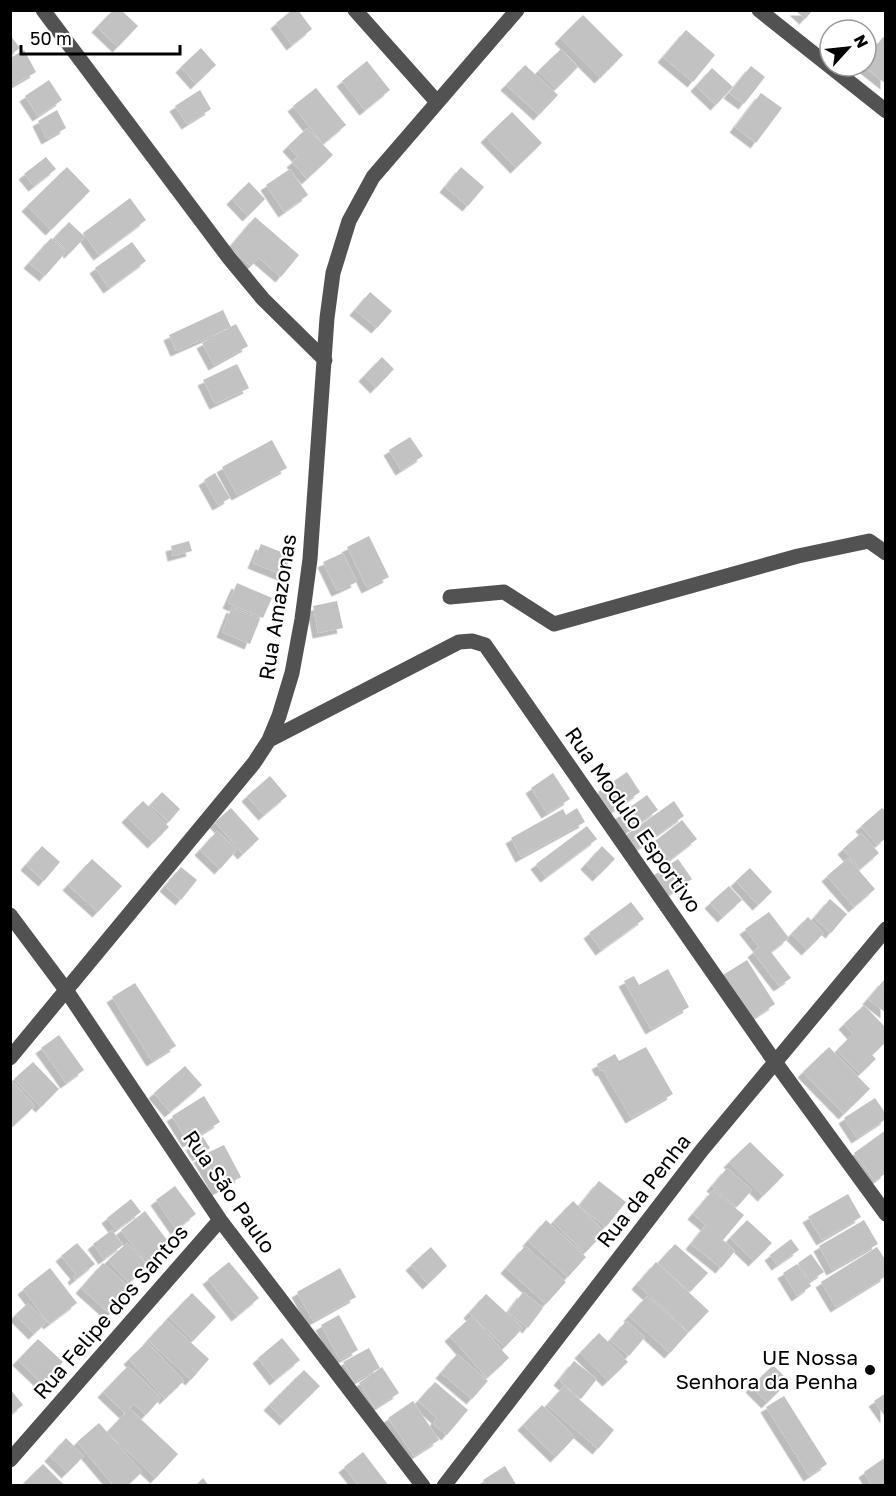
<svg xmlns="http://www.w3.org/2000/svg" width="896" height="1496" font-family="'Golos Text',sans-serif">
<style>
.building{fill:#c2c2c2;filter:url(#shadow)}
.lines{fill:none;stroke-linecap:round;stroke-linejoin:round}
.minor{stroke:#525252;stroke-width:15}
.poi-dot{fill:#000;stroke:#fff;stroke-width:2}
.labels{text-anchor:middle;stroke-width:4.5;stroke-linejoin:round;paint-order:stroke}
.street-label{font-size:21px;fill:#000;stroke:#fff}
.poi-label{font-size:21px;fill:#000;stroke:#fff;text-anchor:end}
</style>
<defs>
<filter id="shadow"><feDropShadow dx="-5.5" dy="5.5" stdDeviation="0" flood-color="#0004"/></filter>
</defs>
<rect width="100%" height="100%" fill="#fff"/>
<path class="building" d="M 113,10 L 121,10 L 138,26 L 118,47 L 97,27 Z
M 292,10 L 298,10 L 312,29 L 292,45 L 276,23 Z
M 795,10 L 813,10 L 805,19 Z
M 583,15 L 623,55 L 600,78 L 560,38 Z
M 686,30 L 715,55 L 693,82 L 663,57 Z
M 10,35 L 20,48 L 10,55 Z
M 883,37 L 886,39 L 886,84 L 863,66 L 866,66 L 866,59 Z
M 201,48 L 216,65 L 196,84 L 181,67 Z
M 561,49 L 578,67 L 556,89 L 538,71 Z
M 24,50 L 36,72 L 10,87 L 10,58 Z
M 367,61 L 390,90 L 365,110 L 342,81 Z
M 525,65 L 558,95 L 539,115 L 506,85 Z
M 751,66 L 765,77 L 744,104 L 729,93 Z
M 712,68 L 733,87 L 716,105 L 696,86 Z
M 49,80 L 62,100 L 38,116 L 25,96 Z
M 316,88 L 346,125 L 323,144 L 293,106 Z
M 200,90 L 211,109 L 187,124 L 175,106 Z
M 761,93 L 782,108 L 756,143 L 735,127 Z
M 57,110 L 66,128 L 47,139 L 38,121 Z
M 512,112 L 542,143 L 516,168 L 486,137 Z
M 307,128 L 333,155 L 307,179 L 292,162 L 298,157 L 288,146 Z
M 46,157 L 56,169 L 34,186 L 24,174 Z
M 67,167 L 90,191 L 51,230 L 27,206 Z
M 461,167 L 484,187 L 468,206 L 445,187 Z
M 290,169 L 308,195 L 284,212 L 266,185 Z
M 249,182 L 265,199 L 248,216 L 232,199 Z
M 130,198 L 146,220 L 99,255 L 83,233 Z
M 255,217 L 299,255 L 281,277 L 259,258 L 251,266 L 229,248 Z
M 69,222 L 85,237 L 70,253 L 54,238 Z
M 51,238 L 66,252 L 45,276 L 29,263 Z
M 132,242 L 146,261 L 109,288 L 95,268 Z
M 370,292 L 392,311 L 377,328 L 355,310 Z
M 223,310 L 231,327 L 176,351 L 169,335 Z
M 236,324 L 248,346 L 214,365 L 202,343 Z
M 382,357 L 394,369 L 376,388 L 364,376 Z
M 237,364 L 249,388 L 215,404 L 203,380 Z
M 410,437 L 423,456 L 401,470 L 389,450 Z
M 272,440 L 287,468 L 237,495 L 222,467 Z
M 215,473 L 230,498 L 218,505 L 204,480 Z
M 369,536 L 389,577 L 367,588 L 347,547 Z
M 189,541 L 192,551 L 173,556 L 171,546 Z
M 261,544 L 291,556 L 283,575 L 253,563 Z
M 343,553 L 357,582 L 337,591 L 323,562 Z
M 237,583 L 272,598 L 263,618 L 228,603 Z
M 337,601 L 343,628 L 318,633 L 313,606 Z
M 232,607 L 260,619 L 250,644 L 222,632 Z
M 627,772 L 640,792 L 611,812 L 598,792 Z
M 553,773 L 570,799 L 547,813 L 531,788 Z
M 270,776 L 287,796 L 264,815 L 247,796 Z
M 162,792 L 180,809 L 169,822 L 150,805 Z
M 647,795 L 658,810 L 629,830 L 619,815 Z
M 143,801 L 169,827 L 153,843 L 127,817 Z
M 674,801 L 684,816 L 636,850 L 626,835 Z
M 231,808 L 259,839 L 243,854 L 215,822 Z
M 577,808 L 585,822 L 521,857 L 511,838 L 563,809 L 566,815 Z
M 882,808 L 886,811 L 886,838 L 877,845 L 861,826 Z
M 682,820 L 697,839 L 670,860 L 655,841 Z
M 587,826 L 597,839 L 546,877 L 536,864 Z
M 217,831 L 237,850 L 220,869 L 200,850 Z
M 861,833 L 879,853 L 860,869 L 843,849 Z
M 42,846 L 60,862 L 44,881 L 26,865 Z
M 602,846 L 615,859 L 598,876 L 586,864 Z
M 848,858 L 875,889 L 854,907 L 827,876 Z
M 92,859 L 122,886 L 98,912 L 68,885 Z
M 678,859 L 692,879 L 668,895 L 654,875 Z
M 181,867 L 197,880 L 181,900 L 165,886 Z
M 750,868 L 772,892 L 758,905 L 736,881 Z
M 729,886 L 742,900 L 723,917 L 710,903 Z
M 830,899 L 847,914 L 831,933 L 814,918 Z
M 631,902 L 644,919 L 601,950 L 589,933 Z
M 769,912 L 789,938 L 771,952 L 791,978 L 779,986 L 753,952 L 759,947 L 745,929 Z
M 808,917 L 824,933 L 807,950 L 791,934 Z
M 747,960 L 775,1004 L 752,1019 L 723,975 Z
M 668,969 L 689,1007 L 651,1029 L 624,981 L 634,976 L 639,985 Z
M 884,980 L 886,982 L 886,1013 L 868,999 Z
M 135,983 L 176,1046 L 152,1061 L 112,997 Z
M 864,1005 L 886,1028 L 886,1042 L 872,1055 L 876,1059 L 860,1074 L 837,1050 L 853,1034 L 844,1024 Z
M 59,1035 L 84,1070 L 66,1083 L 41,1048 Z
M 646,1047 L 673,1094 L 631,1118 L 603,1070 L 601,1071 L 597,1064 L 615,1054 L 619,1061 Z
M 829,1047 L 870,1089 L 844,1114 L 803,1072 Z
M 33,1062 L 59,1089 L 41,1107 L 14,1079 Z
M 185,1066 L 202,1085 L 170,1112 L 154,1093 Z
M 13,1082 L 35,1106 L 10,1129 L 10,1085 Z
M 204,1096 L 220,1122 L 188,1142 L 172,1116 Z
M 875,1098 L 886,1114 L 886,1119 L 857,1138 L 844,1118 Z
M 886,1130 L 886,1173 L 875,1181 L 854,1153 Z
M 203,1137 L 210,1148 L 198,1156 L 191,1145 Z
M 750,1142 L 784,1175 L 763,1196 L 729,1162 Z
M 224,1145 L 241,1177 L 218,1190 L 199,1157 Z
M 727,1168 L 752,1190 L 737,1207 L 712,1186 Z
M 599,1181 L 626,1202 L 606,1227 L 579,1206 Z
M 175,1186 L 196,1214 L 176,1229 L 156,1200 Z
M 713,1190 L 744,1215 L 723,1240 L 735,1251 L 721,1268 L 691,1244 L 706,1225 L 693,1214 Z
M 848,1194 L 861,1217 L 822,1240 L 808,1217 Z
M 131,1199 L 141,1212 L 116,1230 L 107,1218 Z
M 573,1201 L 605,1232 L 585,1253 L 553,1222 Z
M 145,1211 L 170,1244 L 146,1263 L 121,1230 Z
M 546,1220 L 586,1257 L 568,1277 L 528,1241 Z
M 747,1220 L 772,1243 L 754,1261 L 730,1238 Z
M 864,1220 L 878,1244 L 832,1270 L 819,1246 Z
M 112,1230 L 123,1245 L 104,1259 L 93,1244 Z
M 791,1239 L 799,1250 L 777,1265 L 770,1255 Z
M 77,1243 L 95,1264 L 75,1280 L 73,1277 L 76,1274 L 61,1256 Z
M 127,1243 L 148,1266 L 129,1283 L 108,1260 Z
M 675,1244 L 708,1273 L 690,1292 L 658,1263 Z
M 525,1246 L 566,1282 L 546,1304 L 506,1268 Z
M 431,1247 L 447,1266 L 428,1284 L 411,1265 Z
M 877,1247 L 886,1261 L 886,1276 L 836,1307 L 821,1282 Z
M 811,1254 L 824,1272 L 810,1281 L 798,1263 Z
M 229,1262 L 259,1298 L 237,1316 L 208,1279 Z
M 656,1262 L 709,1311 L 689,1332 L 637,1284 Z
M 103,1263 L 132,1290 L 110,1314 L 81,1288 Z
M 797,1264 L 811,1286 L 797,1296 L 783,1273 Z
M 50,1268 L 77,1303 L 49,1324 L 23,1289 Z
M 340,1268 L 356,1297 L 313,1321 L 297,1292 Z
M 523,1292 L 543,1308 L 528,1328 L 508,1312 Z
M 192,1293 L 216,1317 L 193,1341 L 169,1317 Z
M 486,1294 L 523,1328 L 505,1347 L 469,1313 Z
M 647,1296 L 688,1333 L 670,1353 L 629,1316 Z
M 28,1303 L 47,1322 L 34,1334 L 15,1315 Z
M 339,1315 L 358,1350 L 340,1360 L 321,1325 Z
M 472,1316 L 509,1358 L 487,1378 L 450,1336 Z
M 166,1320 L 209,1359 L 191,1380 L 148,1340 Z
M 626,1321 L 645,1337 L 629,1356 L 610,1340 Z
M 599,1333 L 628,1362 L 608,1381 L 580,1353 Z
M 282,1338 L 300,1360 L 275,1380 L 258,1358 Z
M 38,1339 L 63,1362 L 43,1384 L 18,1360 Z
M 147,1342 L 184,1381 L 165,1399 L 129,1359 Z
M 369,1348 L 380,1368 L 354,1382 L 343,1362 Z
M 457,1354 L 488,1381 L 472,1399 L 441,1373 Z
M 574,1361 L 597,1379 L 581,1399 L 559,1380 Z
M 773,1365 L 789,1381 L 767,1403 L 751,1387 Z
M 128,1366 L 161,1398 L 146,1415 L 134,1404 L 129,1408 L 178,1454 L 156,1478 L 107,1432 L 125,1413 L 103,1392 Z
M 382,1367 L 399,1393 L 375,1408 L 359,1383 Z
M 304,1370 L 320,1386 L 285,1420 L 269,1405 Z
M 435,1382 L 468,1410 L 447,1435 L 433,1424 L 437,1418 L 418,1401 Z
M 564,1386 L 614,1430 L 598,1449 L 547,1405 Z
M 10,1389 L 23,1405 L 10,1415 Z
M 886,1393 L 886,1418 L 874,1401 Z
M 784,1396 L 827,1464 L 809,1476 L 766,1407 Z
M 413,1401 L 439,1440 L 414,1456 L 388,1418 Z
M 542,1405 L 575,1437 L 556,1457 L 523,1425 Z
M 99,1423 L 142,1472 L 127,1486 L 114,1486 L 77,1442 Z
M 66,1438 L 84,1456 L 67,1473 L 50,1456 Z
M 363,1452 L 389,1486 L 359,1486 L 344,1467 Z
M 886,1457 L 886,1486 L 872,1486 L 864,1472 Z
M 43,1464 L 65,1486 L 26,1486 L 24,1483 Z
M 505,1466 L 517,1486 L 487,1486 L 483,1480 Z
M 203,1478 L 209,1486 L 195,1486 Z"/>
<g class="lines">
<path class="minor" d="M 43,10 L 229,258 L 263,299 L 325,360
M 355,10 L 437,102
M 759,10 L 886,111
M 450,597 L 504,592 L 554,624 L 798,556 L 869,541 L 886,553
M 269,740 L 459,642 L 472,641 L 485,645 L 775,1062 L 886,1214
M 10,915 L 66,990 L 220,1220 L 423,1486
M 10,1058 L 254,763 L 269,740 L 279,716 L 292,673 L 302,619 L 310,559 L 327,318 L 333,273 L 349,221 L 373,177 L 517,10
M 10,1460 L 220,1220
M 444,1486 L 702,1150 L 886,929"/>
</g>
<circle class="poi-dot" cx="870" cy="1370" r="6"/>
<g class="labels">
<g class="street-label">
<text transform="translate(278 607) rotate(-81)" y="7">Rua Amazonas</text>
<text transform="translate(633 820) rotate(55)" y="7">Rua Modulo Esportivo</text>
<text transform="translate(644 1191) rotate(-52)" y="7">Rua da Penha</text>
<text transform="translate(229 1192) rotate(55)" y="7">Rua São Paulo</text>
<text transform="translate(111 1312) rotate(-49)" y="7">Rua Felipe dos Santos</text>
</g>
<g class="poi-label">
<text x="858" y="1365">UE Nossa<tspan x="858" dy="24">Senhora da Penha</tspan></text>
</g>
</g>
<rect width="896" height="1496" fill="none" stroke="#000000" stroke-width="24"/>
<g transform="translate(848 48) rotate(63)"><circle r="28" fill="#ffffff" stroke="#999999" stroke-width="1.5"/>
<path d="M0-4.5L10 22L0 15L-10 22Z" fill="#000000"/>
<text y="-9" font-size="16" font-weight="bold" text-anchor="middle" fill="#000000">N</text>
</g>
<path d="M21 45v9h159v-9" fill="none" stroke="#000000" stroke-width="3"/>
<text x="30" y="45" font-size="18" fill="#000000" stroke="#ffffff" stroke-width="4.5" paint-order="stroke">50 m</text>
</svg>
